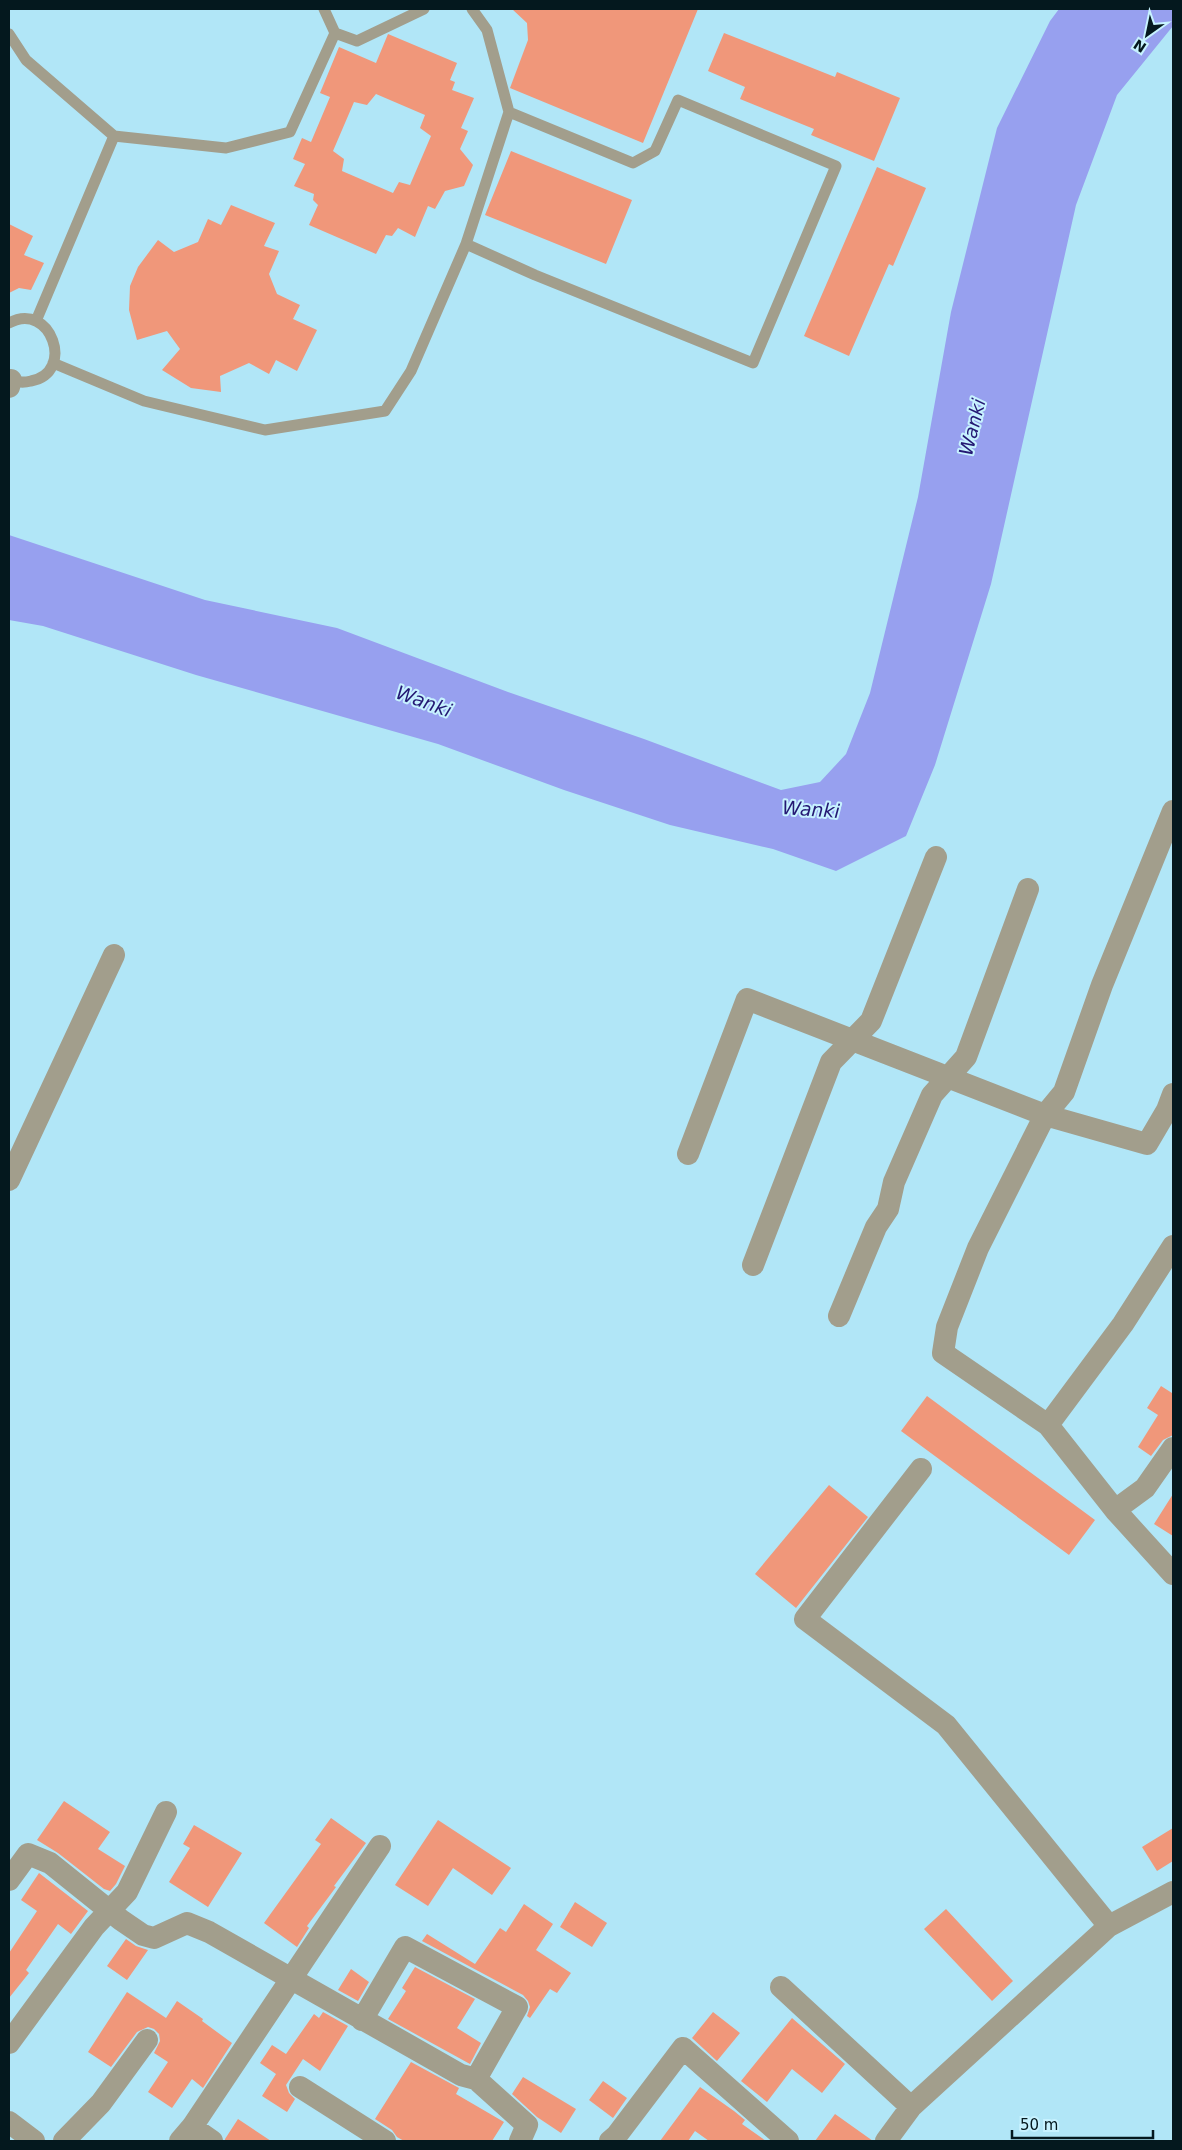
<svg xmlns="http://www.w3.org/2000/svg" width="1182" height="2150" font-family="'DejaVu Sans',sans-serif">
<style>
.water{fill:#97a0ef}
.building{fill:#f0977a;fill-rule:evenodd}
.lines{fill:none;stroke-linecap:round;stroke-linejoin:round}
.service{stroke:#a29e8c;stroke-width:11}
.minor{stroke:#a29e8c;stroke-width:22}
.labels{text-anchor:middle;stroke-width:4;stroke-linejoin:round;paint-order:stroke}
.water-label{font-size:19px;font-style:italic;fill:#241873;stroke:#c7f2ff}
</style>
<rect width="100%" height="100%" fill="#b1e6f7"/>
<path class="water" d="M 1059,9 L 1173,9 L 1173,26 L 1117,95 L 1076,205 L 991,584 L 935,765 L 906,836 L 836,871 L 773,849 L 670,825 L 564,790 L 438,744 L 196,675 L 43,626 L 9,620 L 9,535 L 205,600 L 337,628 L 508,692 L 644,739 L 781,790 L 820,782 L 846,754 L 870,693 L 918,497 L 951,312 L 997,128 L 1050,21 Z"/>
<path class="building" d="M 512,9 L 698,9 L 643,143 L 510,88 L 528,40 L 527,23 Z
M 724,33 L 835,77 L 837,72 L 900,98 L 874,161 L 811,135 L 814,129 L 740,99 L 745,87 L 708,71 Z
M 388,34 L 457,63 L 450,80 L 455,82 L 452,90 L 474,98 L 461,128 L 468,131 L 460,149 L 473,165 L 464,186 L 445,191 L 435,209 L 428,206 L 415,237 L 398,228 L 392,236 L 386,235 L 376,254 L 309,225 L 318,205 L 313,200 L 314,194 L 294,186 L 305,164 L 293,159 L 302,138 L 311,142 L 330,97 L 320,93 L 339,47 L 376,63 ZM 376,94 L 425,115 L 420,128 L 431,136 L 410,185 L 399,182 L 393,193 L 342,171 L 344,159 L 333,151 L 354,102 L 367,105 Z
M 511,151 L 632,200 L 606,264 L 485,215 Z
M 877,167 L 926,188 L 893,266 L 889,264 L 849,356 L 804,336 Z
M 231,205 L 275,223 L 264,246 L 279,251 L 269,274 L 277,294 L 300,305 L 293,319 L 317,330 L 297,371 L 276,360 L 269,374 L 249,363 L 220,376 L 221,392 L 191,388 L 162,370 L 180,349 L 167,331 L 137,340 L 129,310 L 130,286 L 138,267 L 158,240 L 174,252 L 198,242 L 208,219 L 221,225 Z
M 9,224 L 33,236 L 24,255 L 44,263 L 31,290 L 19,288 L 9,293 Z
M 1161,1386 L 1172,1393 L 1173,1390 L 1173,1435 L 1163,1440 L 1151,1456 L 1138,1447 L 1158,1415 L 1147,1408 Z
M 927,1396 L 1095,1520 L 1069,1555 L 901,1431 Z
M 829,1485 L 868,1517 L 796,1608 L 755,1574 Z
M 1173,1494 L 1173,1536 L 1154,1524 Z
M 64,1801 L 110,1832 L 98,1849 L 125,1866 L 116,1884 L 110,1891 L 104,1889 L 58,1853 L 37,1840 Z
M 331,1818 L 366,1843 L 334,1886 L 336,1887 L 307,1926 L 309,1928 L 297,1947 L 264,1923 L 321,1844 L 315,1840 Z
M 438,1820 L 511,1868 L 492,1895 L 453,1868 L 428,1906 L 395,1885 Z
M 194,1825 L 242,1853 L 208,1907 L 169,1882 L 190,1848 L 183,1844 Z
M 1173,1828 L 1173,1861 L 1157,1871 L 1142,1847 Z
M 39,1873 L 88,1911 L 71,1934 L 58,1924 L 26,1970 L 29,1973 L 9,1998 L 9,1953 L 37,1911 L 21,1900 Z
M 575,1902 L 607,1923 L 592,1947 L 560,1927 Z
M 524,1904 L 553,1924 L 536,1950 L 571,1973 L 557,1993 L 550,1989 L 530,2018 L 527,2016 L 530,2007 L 528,2001 L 523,1995 L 422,1941 L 427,1934 L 475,1964 L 500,1928 L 506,1932 Z
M 946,1909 L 1013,1981 L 992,2001 L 924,1929 Z
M 126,1939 L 136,1946 L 148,1950 L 127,1980 L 107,1966 Z
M 415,1967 L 475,1999 L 457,2028 L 481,2043 L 470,2064 L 388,2019 L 406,1991 L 402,1988 Z
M 351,1969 L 369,1982 L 358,2001 L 338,1990 Z
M 127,1992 L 166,2018 L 177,2001 L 203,2019 L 202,2021 L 232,2043 L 203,2088 L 192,2079 L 172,2108 L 148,2092 L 168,2062 L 154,2053 L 160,2041 L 159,2034 L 154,2029 L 148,2027 L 137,2032 L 111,2067 L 88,2052 Z
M 323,2012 L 348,2026 L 320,2071 L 303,2059 L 286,2085 L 289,2093 L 295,2099 L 287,2112 L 262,2096 L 276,2074 L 260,2063 L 272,2045 L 286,2054 L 314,2014 L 319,2018 Z
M 713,2012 L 740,2033 L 717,2061 L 692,2038 Z
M 792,2018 L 845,2064 L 822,2093 L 792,2069 L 767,2102 L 741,2081 Z
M 411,2062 L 459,2088 L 456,2094 L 504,2122 L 492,2141 L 404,2141 L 397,2137 L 392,2130 L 375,2119 Z
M 523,2077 L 576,2109 L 561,2133 L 537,2117 L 512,2094 Z
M 603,2081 L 627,2098 L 613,2118 L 589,2100 Z
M 700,2087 L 734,2111 L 745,2120 L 742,2124 L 766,2141 L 709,2141 L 695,2131 L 688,2141 L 660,2141 Z
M 835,2114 L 873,2141 L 815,2141 Z
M 238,2119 L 271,2141 L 225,2141 L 225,2139 Z"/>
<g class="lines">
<path class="service" d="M 335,33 L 357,41 L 424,9
M 9,34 L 26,60 L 114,136 L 226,148 L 290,132 L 335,33 L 324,9
M 466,244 L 535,275 L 753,363 L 836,166 L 678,100 L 655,151 L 633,163 L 509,112 L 487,30 L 472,9
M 36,321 L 114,136
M 9,323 C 51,300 76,373 31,381 C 23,383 16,383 9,378
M 53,363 L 144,401 L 265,430 L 385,411 L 411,371 L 466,244 L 509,112"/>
<path class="minor" d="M 9,387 L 11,380
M 1173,811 L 1102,985 L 1064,1092 L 1045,1115 L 978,1248 L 947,1327 L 943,1353 L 1048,1425 L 1115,1510 L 1173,1574
M 688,1154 L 747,999 L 1045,1115 L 1147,1144 L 1167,1110 L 1173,1094
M 9,1180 L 114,955
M 753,1265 L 831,1062 L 871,1021 L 936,857
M 839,1316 L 876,1227 L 888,1209 L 894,1182 L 932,1095 L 966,1057 L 1028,889
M 1048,1425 L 1123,1324 L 1173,1246
M 921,1469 L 805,1619 L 946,1725 L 1109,1926
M 1115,1510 L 1145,1488 L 1173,1448
M 9,1880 L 28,1854 L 50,1863 L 121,1920 L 143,1935 L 154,1938 L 187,1923 L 209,1932 L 461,2075 L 476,2079 L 527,2125 L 520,2141
M 781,1987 L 911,2107
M 362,2020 L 405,1947 L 517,2007 L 476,2079
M 9,2043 L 94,1927 L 127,1892 L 166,1812
M 300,2087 L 385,2141
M 9,2122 L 34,2141
M 192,2127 L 212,2141
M 64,2141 L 101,2103 L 147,2040
M 180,2141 L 192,2127 L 380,1846
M 610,2141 L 617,2135 L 683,2048 L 788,2141
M 886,2141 L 911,2107 L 1109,1926 L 1173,1892"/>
</g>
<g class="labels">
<g class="water-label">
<text transform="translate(972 427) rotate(-76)" y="7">Wanki</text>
<text transform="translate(424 701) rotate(20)" y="7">Wanki</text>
<text transform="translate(811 809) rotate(4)" y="7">Wanki</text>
</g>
</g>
<rect width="1182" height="2150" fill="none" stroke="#04181e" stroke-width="20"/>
<g transform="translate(1147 35) rotate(213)" stroke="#c7f2ff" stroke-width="4" paint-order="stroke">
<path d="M0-4L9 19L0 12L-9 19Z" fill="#04181e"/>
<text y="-8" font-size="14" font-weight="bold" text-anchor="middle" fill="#04181e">N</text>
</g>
<path d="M1012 2130v8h141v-8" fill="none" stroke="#04181e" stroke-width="2.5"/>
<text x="1020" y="2130" font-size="15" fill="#04181e" stroke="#c7f2ff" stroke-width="4" paint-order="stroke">50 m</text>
</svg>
